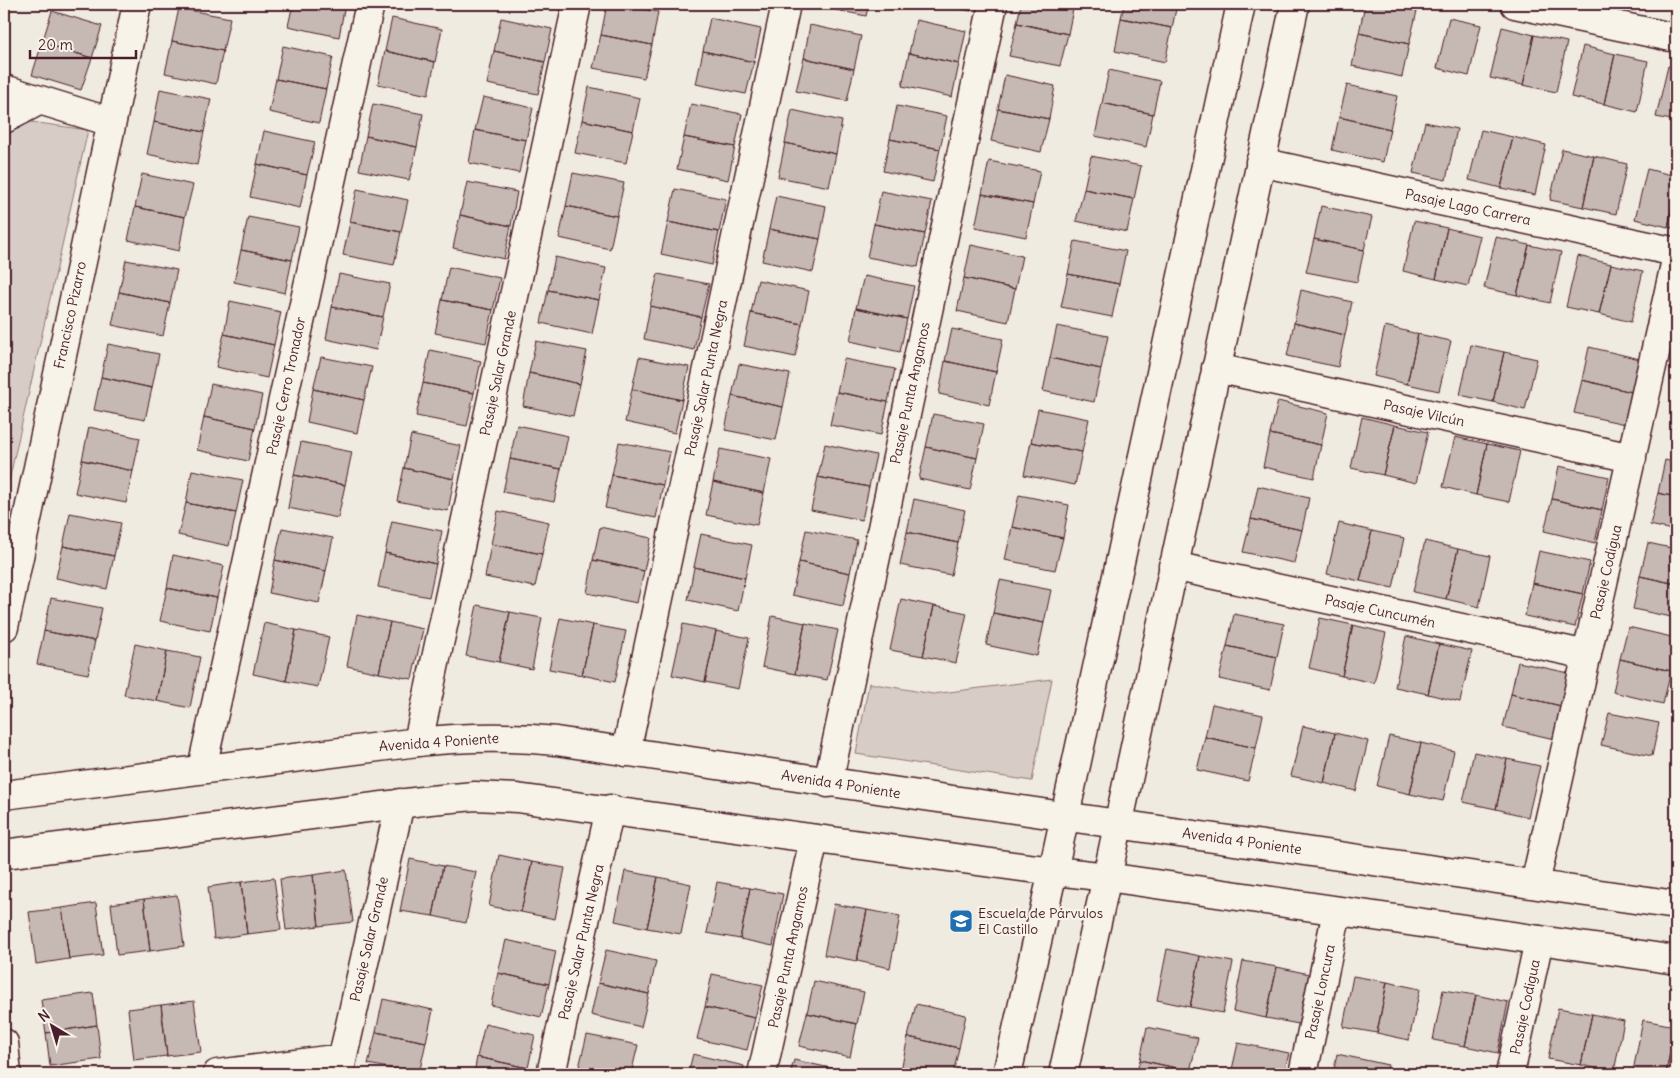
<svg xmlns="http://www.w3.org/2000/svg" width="1680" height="1078" font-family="Delius,sans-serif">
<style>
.green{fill:#d8cdc6;stroke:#917678}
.building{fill:#c6b8b3;stroke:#4a1f2b}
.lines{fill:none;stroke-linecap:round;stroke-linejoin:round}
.street-casing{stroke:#4a1f2b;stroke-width:31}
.secondary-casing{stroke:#4a1f2b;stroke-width:31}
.street{stroke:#f7f3e8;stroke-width:28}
.secondary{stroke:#f7f3e8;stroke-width:28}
.labels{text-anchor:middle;stroke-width:4.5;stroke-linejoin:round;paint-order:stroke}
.street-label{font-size:14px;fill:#4a1f2b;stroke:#f7f3e8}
.poi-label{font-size:14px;fill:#4a1f2b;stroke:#f7f3e8;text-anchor:start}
</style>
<rect width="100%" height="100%" fill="#f0ebe0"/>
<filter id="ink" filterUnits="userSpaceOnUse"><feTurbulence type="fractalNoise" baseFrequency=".02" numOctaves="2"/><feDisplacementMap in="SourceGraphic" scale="10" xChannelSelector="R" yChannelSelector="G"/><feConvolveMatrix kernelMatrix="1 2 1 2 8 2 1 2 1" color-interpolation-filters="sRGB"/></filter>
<g filter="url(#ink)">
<path class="green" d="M 31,122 L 88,130 L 4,503 L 4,136 Z
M 1052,679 L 1032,781 L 856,754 L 869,683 L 933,694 Z"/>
<path class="building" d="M 293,4 L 345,4 L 339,37 L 288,26 Z
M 422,4 L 449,4 L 448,9 Z
M 607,4 L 617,4 L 658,12 L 652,45 L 601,35 Z
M 740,4 L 767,4 L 766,9 Z
M 816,4 L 869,4 L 866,16 L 816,6 Z
M 936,4 L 973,4 L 971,11 Z
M 1021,4 L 1074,4 L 1068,34 L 1017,23 Z
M 1124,4 L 1177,4 L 1172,28 L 1121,18 Z
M 1365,4 L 1382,4 L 1417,11 L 1409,44 L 1359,33 Z
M 179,8 L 230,18 L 223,51 L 172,41 Z
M 52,11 L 102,26 L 92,58 L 42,43 Z
M 392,18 L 442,29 L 435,62 L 385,51 Z
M 501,18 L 552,29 L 545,62 L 494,51 Z
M 710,18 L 761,29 L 754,62 L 703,51 Z
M 1121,18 L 1172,28 L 1165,62 L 1115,51 Z
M 1449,18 L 1481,25 L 1469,76 L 1437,68 Z
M 916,20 L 966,31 L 959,64 L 909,53 Z
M 1017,23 L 1068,34 L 1060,66 L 1009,56 Z
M 810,25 L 861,36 L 854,69 L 804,58 Z
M 1502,27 L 1534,35 L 1523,85 L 1490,78 Z
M 1359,33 L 1409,44 L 1402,77 L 1352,66 Z
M 601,35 L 652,45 L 644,78 L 593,68 Z
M 1534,35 L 1567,42 L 1556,92 L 1523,85 Z
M 172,41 L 223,51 L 216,84 L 165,73 Z
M 42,43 L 92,58 L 81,90 L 32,75 Z
M 283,46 L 333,57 L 326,89 L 276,79 Z
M 1583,46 L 1615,54 L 1604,104 L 1571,97 Z
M 385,51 L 435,62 L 428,95 L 378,84 Z
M 494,51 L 545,62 L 538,94 L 487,84 Z
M 703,51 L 754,62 L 746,94 L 696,84 Z
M 909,53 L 959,64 L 952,97 L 902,86 Z
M 1615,54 L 1648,61 L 1637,112 L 1604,104 Z
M 804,58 L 854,69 L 847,101 L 796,91 Z
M 1668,66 L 1676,68 L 1676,121 L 1656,117 Z
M 1109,70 L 1160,81 L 1153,114 L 1102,103 Z
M 1005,75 L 1055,86 L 1049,119 L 998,109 Z
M 276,79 L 326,89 L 319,123 L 269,112 Z
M 1347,85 L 1397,96 L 1390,129 L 1339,117 Z
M 589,87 L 640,98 L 633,131 L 582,120 Z
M 160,89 L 211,99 L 204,132 L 154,122 Z
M 483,97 L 533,108 L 526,140 L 475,130 Z
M 1102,103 L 1153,114 L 1146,147 L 1095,136 Z
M 373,104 L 423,114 L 417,147 L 366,136 Z
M 691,104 L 742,114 L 735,147 L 684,137 Z
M 897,106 L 947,116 L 940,149 L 890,139 Z
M 998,109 L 1049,119 L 1041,152 L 991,141 Z
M 792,110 L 842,121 L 836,154 L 785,143 Z
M 1339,117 L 1390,129 L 1383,162 L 1332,150 Z
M 582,120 L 633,131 L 626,163 L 575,153 Z
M 154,122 L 204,132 L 197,165 L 147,154 Z
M 1425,122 L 1457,129 L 1446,180 L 1413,173 Z
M 475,130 L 526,140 L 519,173 L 469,163 Z
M 1481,130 L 1513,137 L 1501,188 L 1469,180 Z
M 264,131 L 315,142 L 307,175 L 257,164 Z
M 366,136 L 417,147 L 409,180 L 359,170 Z
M 684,137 L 735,147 L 728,180 L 677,169 Z
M 1513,137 L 1546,145 L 1535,195 L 1501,188 Z
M 890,139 L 940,149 L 933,182 L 883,171 Z
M 785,143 L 836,154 L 829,187 L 778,177 Z
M 1562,149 L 1594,156 L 1583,207 L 1550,200 Z
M 1091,156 L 1141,166 L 1134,199 L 1084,189 Z
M 1594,156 L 1627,164 L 1616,214 L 1583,207 Z
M 989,161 L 1040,171 L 1033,204 L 982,194 Z
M 257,164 L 307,175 L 300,208 L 250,197 Z
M 1647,169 L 1676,176 L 1676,191 L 1668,227 L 1635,219 Z
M 573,173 L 624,183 L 617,216 L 566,206 Z
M 142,174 L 193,185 L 185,217 L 135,207 Z
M 467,182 L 517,192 L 511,226 L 460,215 Z
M 357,189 L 408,200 L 401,232 L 350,222 Z
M 675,189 L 726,199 L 719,232 L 668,222 Z
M 1084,189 L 1134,199 L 1127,232 L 1076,221 Z
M 881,191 L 932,201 L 925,234 L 874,224 Z
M 1676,191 L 1676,229 L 1668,227 Z
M 982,194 L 1033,204 L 1026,237 L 975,227 Z
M 776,196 L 826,206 L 820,239 L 769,229 Z
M 566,206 L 617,216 L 610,249 L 559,238 Z
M 1321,206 L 1372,217 L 1364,250 L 1314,239 Z
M 135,207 L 185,217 L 179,251 L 128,240 Z
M 460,215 L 511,226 L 504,259 L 453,248 Z
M 248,217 L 299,227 L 292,260 L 241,250 Z
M 1414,221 L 1447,228 L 1436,279 L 1403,271 Z
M 350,222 L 401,232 L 394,265 L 343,255 Z
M 668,222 L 719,232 L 712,265 L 661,254 Z
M 874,224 L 925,234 L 918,267 L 867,257 Z
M 1447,228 L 1480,236 L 1468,286 L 1436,279 Z
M 769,229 L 820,239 L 813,272 L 762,261 Z
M 1496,237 L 1529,245 L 1517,295 L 1484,288 Z
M 1314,239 L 1364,250 L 1357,282 L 1306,272 Z
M 1075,241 L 1126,251 L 1119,284 L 1068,274 Z
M 971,245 L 1022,256 L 1015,289 L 964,278 Z
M 1529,245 L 1561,252 L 1550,303 L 1517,295 Z
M 241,250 L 292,260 L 285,293 L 234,282 Z
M 1578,256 L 1611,264 L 1599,314 L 1566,307 Z
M 555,257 L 606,268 L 599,300 L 548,290 Z
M 126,260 L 177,270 L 170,303 L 119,292 Z
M 1611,264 L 1643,271 L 1631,322 L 1599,314 Z
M 449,267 L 500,278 L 493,310 L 442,300 Z
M 339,274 L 390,284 L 383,317 L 332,307 Z
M 658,274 L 709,284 L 701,317 L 650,306 Z
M 1068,274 L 1119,284 L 1112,317 L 1061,307 Z
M 864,276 L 914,286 L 907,319 L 856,308 Z
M 964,278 L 1015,289 L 1008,322 L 957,311 Z
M 758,280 L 809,291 L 802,324 L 751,313 Z
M 548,290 L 599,300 L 592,334 L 541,323 Z
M 1301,290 L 1352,302 L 1345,335 L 1294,323 Z
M 119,292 L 170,303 L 163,336 L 112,325 Z
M 442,300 L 493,310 L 486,343 L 435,333 Z
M 230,301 L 281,312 L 274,345 L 224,334 Z
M 650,306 L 701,317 L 694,350 L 644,339 Z
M 332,307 L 383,317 L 376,350 L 326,339 Z
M 856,308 L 907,319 L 900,352 L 850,341 Z
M 751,313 L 802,324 L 795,357 L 744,346 Z
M 1294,323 L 1345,335 L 1338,367 L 1287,356 Z
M 1057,326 L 1108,336 L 1101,369 L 1050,358 Z
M 1385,326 L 1418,334 L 1407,384 L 1374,376 Z
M 952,329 L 1003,339 L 996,372 L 945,361 Z
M 224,334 L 274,345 L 267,378 L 216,367 Z
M 1418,334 L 1451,341 L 1439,391 L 1407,384 Z
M 536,341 L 587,351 L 580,384 L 529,373 Z
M 108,344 L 159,354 L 152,388 L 101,377 Z
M 1471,345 L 1504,352 L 1493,402 L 1460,395 Z
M 1589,347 L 1640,359 L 1632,392 L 1582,380 Z
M 430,350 L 481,361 L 474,393 L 423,383 Z
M 1504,352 L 1537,359 L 1525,410 L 1493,402 Z
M 321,357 L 372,367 L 364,400 L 313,389 Z
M 639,357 L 689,367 L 682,400 L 632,389 Z
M 1050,358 L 1101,369 L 1094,402 L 1043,391 Z
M 844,359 L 895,369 L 888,402 L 837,392 Z
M 945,361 L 996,372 L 989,405 L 939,394 Z
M 739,364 L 790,374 L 783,407 L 732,396 Z
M 529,373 L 580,384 L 573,416 L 523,406 Z
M 101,377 L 152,388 L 145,420 L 94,410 Z
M 1582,380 L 1632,392 L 1625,424 L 1574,413 Z
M 423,383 L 474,393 L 467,426 L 416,416 Z
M 211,384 L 262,395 L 255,428 L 204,417 Z
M 313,389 L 364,400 L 357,433 L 307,422 Z
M 632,389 L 682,400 L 675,433 L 625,422 Z
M 837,392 L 888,402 L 881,435 L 830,425 Z
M 732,396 L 783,407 L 776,440 L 725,430 Z
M 1278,401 L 1328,413 L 1321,445 L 1270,434 Z
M 1038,409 L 1089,419 L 1082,452 L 1031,442 Z
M 933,414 L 984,424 L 977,458 L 926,447 Z
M 204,417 L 255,428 L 248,461 L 197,450 Z
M 1362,417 L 1395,425 L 1383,475 L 1351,468 Z
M 517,425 L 568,436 L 561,469 L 510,459 Z
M 1395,425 L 1428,432 L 1416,483 L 1383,475 Z
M 89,427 L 140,438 L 133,471 L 82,460 Z
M 1270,434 L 1321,445 L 1314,478 L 1263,467 Z
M 411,435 L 461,446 L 454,479 L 404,468 Z
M 1455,437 L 1487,444 L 1476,495 L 1443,487 Z
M 301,442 L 352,452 L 345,485 L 294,475 Z
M 619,442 L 670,452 L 663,485 L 612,475 Z
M 1031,442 L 1082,452 L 1075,485 L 1024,475 Z
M 825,444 L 876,455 L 869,487 L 818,477 Z
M 1487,444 L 1520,451 L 1509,502 L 1476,495 Z
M 926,447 L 977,458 L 970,490 L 919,479 Z
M 720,449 L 771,459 L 764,493 L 713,482 Z
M 510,459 L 561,469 L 554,502 L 503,492 Z
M 82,460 L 133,471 L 126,503 L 75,493 Z
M 1665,460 L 1676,463 L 1676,497 L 1658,493 Z
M 1559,466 L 1609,477 L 1602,510 L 1552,499 Z
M 404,468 L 454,479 L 448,511 L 397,501 Z
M 192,470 L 243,480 L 236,513 L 186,503 Z
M 294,475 L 345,485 L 338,518 L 288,508 Z
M 612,475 L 663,485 L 656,518 L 605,508 Z
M 818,477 L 869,487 L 862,520 L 811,510 Z
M 713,482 L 764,493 L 757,525 L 706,515 Z
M 1258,486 L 1309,498 L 1302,530 L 1251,519 Z
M 1658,493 L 1676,497 L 1676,531 L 1650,525 Z
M 1019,495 L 1069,505 L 1063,538 L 1012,527 Z
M 914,499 L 965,510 L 958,543 L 907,532 Z
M 1552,499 L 1602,510 L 1595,543 L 1544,531 Z
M 186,503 L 236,513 L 229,546 L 178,535 Z
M 498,511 L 549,522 L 542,554 L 491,544 Z
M 70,513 L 121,523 L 114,556 L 63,546 Z
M 1251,519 L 1302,530 L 1294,563 L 1243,552 Z
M 392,521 L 442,531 L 436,564 L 385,553 Z
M 1339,523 L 1372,531 L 1360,581 L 1327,574 Z
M 600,527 L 651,538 L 644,571 L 593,560 Z
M 1012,527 L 1063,538 L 1055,570 L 1005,560 Z
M 282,528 L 333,538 L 326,571 L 275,560 Z
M 806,530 L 857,540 L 850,573 L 799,562 Z
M 1372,531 L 1404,538 L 1393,588 L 1360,581 Z
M 907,532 L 958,543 L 951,575 L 900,565 Z
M 701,534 L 752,545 L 745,578 L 694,567 Z
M 1425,541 L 1458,549 L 1446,599 L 1413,592 Z
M 1648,543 L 1676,549 L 1676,584 L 1640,576 Z
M 491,544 L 542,554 L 535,587 L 485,577 Z
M 63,546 L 114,556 L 107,589 L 56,578 Z
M 1458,549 L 1490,556 L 1479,607 L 1446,599 Z
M 1539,551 L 1590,562 L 1583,594 L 1532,583 Z
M 385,553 L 436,564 L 429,597 L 378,587 Z
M 173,555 L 224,566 L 217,598 L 167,588 Z
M 275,560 L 326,571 L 319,603 L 269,593 Z
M 593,560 L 644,571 L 637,603 L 587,593 Z
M 799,562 L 850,573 L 843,606 L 792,595 Z
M 694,567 L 745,578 L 738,611 L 688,600 Z
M 1640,576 L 1676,584 L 1676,618 L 1633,609 Z
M 1000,580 L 1051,590 L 1044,623 L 993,613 Z
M 1532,583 L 1583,594 L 1575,627 L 1525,616 Z
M 167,588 L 217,598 L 210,631 L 160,621 Z
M 51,598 L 102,608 L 95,641 L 44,631 Z
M 901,599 L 934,606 L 923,656 L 890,650 Z
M 477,605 L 510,612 L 499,662 L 466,656 Z
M 934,606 L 967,613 L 956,663 L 923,656 Z
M 510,612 L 542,618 L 532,669 L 499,662 Z
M 993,613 L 1044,623 L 1037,656 L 986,645 Z
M 1234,614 L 1284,624 L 1277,657 L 1227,646 Z
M 357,615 L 390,622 L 379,673 L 347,666 Z
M 772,616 L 805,623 L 795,674 L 762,667 Z
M 560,618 L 593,625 L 582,675 L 549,669 Z
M 1320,618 L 1353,625 L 1342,676 L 1309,668 Z
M 390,622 L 423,629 L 412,679 L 379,673 Z
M 264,623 L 296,630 L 286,681 L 253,674 Z
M 805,623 L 838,630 L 827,680 L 795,674 Z
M 683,624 L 716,631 L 705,682 L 672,675 Z
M 593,625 L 626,631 L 615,682 L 582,675 Z
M 1353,625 L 1386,633 L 1374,683 L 1342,676 Z
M 1628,627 L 1676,638 L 1676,647 L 1671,671 L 1620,659 Z
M 296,630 L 329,637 L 318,687 L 286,681 Z
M 44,631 L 95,641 L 88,674 L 37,664 Z
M 716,631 L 749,638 L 738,689 L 705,682 Z
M 1406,636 L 1439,644 L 1428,694 L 1395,687 Z
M 135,644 L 167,651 L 157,701 L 124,695 Z
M 1439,644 L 1472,651 L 1460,702 L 1428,694 Z
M 1227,646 L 1277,657 L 1270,690 L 1219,679 Z
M 167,651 L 200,657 L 190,708 L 157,701 Z
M 1620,659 L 1671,671 L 1663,704 L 1613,692 Z
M 1518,662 L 1569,673 L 1561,706 L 1511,694 Z
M 1511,694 L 1561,706 L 1554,739 L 1503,727 Z
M 1212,704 L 1263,715 L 1256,748 L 1205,737 Z
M 1609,713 L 1659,723 L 1652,756 L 1601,745 Z
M 1303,726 L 1335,733 L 1324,783 L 1291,776 Z
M 1335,733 L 1368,741 L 1356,791 L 1324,783 Z
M 1389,736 L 1421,743 L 1410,794 L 1377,786 Z
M 1205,737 L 1256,748 L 1248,781 L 1197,770 Z
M 1421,743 L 1454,751 L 1443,801 L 1410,794 Z
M 1474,752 L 1507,759 L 1496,809 L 1463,802 Z
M 1507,759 L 1540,766 L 1528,817 L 1496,809 Z
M 499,855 L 532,862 L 521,912 L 489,906 Z
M 410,859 L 443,866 L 433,916 L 400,911 Z
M 532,862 L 565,868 L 555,919 L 521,912 Z
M 443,866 L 476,872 L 466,923 L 433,916 Z
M 346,870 L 353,922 L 319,926 L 313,875 Z
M 625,871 L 658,877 L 647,928 L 615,921 Z
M 313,875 L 319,926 L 286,930 L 280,879 Z
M 658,877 L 691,884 L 681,934 L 647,928 Z
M 274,878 L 281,930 L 247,934 L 241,882 Z
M 241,882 L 247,934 L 214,939 L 208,887 Z
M 717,882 L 750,888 L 740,939 L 707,933 Z
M 750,888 L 783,894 L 773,946 L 740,939 Z
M 177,895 L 184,946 L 150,951 L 144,899 Z
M 144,899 L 150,951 L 117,955 L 111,904 Z
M 96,903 L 103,955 L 69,959 L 62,908 Z
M 834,904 L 867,910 L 857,961 L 824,955 Z
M 62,908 L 69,959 L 36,964 L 29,912 Z
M 867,910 L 900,916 L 890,968 L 857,961 Z
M 506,940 L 556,951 L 549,984 L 498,973 Z
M 1167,949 L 1200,956 L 1190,1007 L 1157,1000 Z
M 606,950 L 656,961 L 649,994 L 598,983 Z
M 1200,956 L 1233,962 L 1223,1013 L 1190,1007 Z
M 1243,961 L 1277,967 L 1266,1018 L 1233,1011 Z
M 1277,967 L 1309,974 L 1299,1024 L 1266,1018 Z
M 498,973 L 549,984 L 541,1017 L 491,1005 Z
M 712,974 L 763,985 L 755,1018 L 705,1007 Z
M 1353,976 L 1387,982 L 1377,1033 L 1343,1027 Z
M 814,981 L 864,992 L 857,1024 L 807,1013 Z
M 1387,982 L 1420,989 L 1409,1040 L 1377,1033 Z
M 598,983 L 649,994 L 641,1027 L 591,1015 Z
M 1443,990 L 1476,995 L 1465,1046 L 1433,1040 Z
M 93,993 L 97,1025 L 46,1033 L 41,1000 Z
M 1476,995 L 1508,1002 L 1498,1053 L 1465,1046 Z
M 383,999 L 433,1010 L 426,1042 L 376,1032 Z
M 194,1001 L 201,1052 L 167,1056 L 161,1005 Z
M 916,1004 L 966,1015 L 959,1048 L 908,1037 Z
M 161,1005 L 167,1056 L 134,1060 L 128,1009 Z
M 705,1007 L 755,1018 L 747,1050 L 697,1039 Z
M 1558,1008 L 1592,1014 L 1581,1065 L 1548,1059 Z
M 807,1013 L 857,1024 L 850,1057 L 799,1046 Z
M 1592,1014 L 1624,1021 L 1614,1072 L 1581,1065 Z
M 1643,1020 L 1675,1026 L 1666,1074 L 1649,1074 L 1633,1071 Z
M 485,1024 L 535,1035 L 528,1068 L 477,1057 Z
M 97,1025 L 101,1059 L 50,1066 L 46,1033 Z
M 1675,1026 L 1676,1074 L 1666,1074 Z
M 1147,1027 L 1198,1038 L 1190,1071 L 1140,1060 Z
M 376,1032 L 426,1042 L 419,1074 L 368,1064 Z
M 587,1035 L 638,1045 L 631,1074 L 612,1074 L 579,1067 Z
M 908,1037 L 959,1048 L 953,1074 L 922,1074 L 901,1070 Z
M 1238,1043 L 1289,1053 L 1284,1074 L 1231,1074 Z
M 693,1054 L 744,1066 L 742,1074 L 688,1074 Z
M 1337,1054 L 1388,1065 L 1386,1074 L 1333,1074 Z
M 477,1057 L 528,1068 L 527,1074 L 474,1074 Z
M 794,1060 L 844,1071 L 843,1074 L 790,1074 Z
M 1140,1060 L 1190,1071 L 1190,1074 L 1136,1074 Z
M 579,1067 L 612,1074 L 578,1074 Z"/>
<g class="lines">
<g class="street-casing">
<path id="street" d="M 1515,4 L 1676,38
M 4,89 L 111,122
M 4,119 L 40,100
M 1260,162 L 1676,252
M 1216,368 L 1632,458
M 1173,566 L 1587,655
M 4,627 L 137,4
M 418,742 L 577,4
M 626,752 L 786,4
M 202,768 L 370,4
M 828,783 L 993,4
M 1535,884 L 1676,260
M 4,1043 L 7,1074
M 217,1074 L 342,1058
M 339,1074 L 400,803
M 551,1074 L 610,809
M 762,1074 L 814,839
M 1007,1074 L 1053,871
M 1063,1074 L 1107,877
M 1303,1074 L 1337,911
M 1510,1074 L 1539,940"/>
</g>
<g class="secondary-casing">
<path id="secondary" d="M 4,795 L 418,742 C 464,737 509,736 556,741 C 929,798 1303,850 1676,905
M 4,854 L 430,800 L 475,796 L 517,798 L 1021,867 L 1107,877 L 1676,960
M 1053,871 L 1241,4
M 1107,877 L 1295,4"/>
</g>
<use href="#street" class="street"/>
<use href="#secondary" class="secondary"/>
</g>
</g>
<defs>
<g id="school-square" transform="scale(1.25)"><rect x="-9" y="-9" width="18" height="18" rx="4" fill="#1f6fb2" stroke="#f7f3e8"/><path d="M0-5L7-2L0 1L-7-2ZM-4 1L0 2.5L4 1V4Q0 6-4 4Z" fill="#fff"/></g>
</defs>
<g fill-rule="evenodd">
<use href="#school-square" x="961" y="921"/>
</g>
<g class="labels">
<g class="street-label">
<text transform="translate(1468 207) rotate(12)" y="5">Pasaje Lago Carrera</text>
<text transform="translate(70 315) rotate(-78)" y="5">Francisco Pizarro</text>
<text transform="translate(498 373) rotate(-78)" y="5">Pasaje Salar Grande</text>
<text transform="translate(706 378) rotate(-78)" y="5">Pasaje Salar Punta Negra</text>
<text transform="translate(286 386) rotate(-78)" y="5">Pasaje Cerro Tronador</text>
<text transform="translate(910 393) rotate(-78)" y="5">Pasaje Punta Angamos</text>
<text transform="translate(1424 413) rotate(12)" y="5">Pasaje Vilcún</text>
<text transform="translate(1606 572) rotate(-77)" y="5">Pasaje Codigua</text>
<text transform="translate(1380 611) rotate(12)" y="5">Pasaje Cuncumén</text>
<text transform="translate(439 742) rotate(-4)" y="5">Avenida 4 Poniente</text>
<text transform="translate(841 784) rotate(9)" y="5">Avenida 4 Poniente</text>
<text transform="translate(1242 841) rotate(8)" y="5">Avenida 4 Poniente</text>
<text transform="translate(369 939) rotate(-77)" y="5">Pasaje Salar Grande</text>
<text transform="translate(581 942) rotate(-77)" y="5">Pasaje Salar Punta Negra</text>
<text transform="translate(788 957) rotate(-78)" y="5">Pasaje Punta Angamos</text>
<text transform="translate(1320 992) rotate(-78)" y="5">Pasaje Loncura</text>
<text transform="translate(1525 1007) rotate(-78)" y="5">Pasaje Codigua</text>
</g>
<g class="poi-label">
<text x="978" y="918">Escuela de Párvulos<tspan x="978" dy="16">El Castillo</tspan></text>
</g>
</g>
<rect width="1680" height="1078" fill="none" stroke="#f7f3e8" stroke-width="20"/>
<rect x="10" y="10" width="1660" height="1058" fill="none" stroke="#4a1f2b" stroke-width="2" filter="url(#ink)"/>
<g transform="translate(52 1026) rotate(322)" stroke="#f7f3e8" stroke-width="4" paint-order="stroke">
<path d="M0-4L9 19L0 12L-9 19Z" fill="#4a1f2b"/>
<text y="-8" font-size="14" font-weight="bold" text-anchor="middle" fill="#4a1f2b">N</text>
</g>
<path d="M30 50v8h106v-8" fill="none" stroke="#4a1f2b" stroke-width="2.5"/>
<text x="38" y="50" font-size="15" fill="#4a1f2b" stroke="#f7f3e8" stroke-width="4" paint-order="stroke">20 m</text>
</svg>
